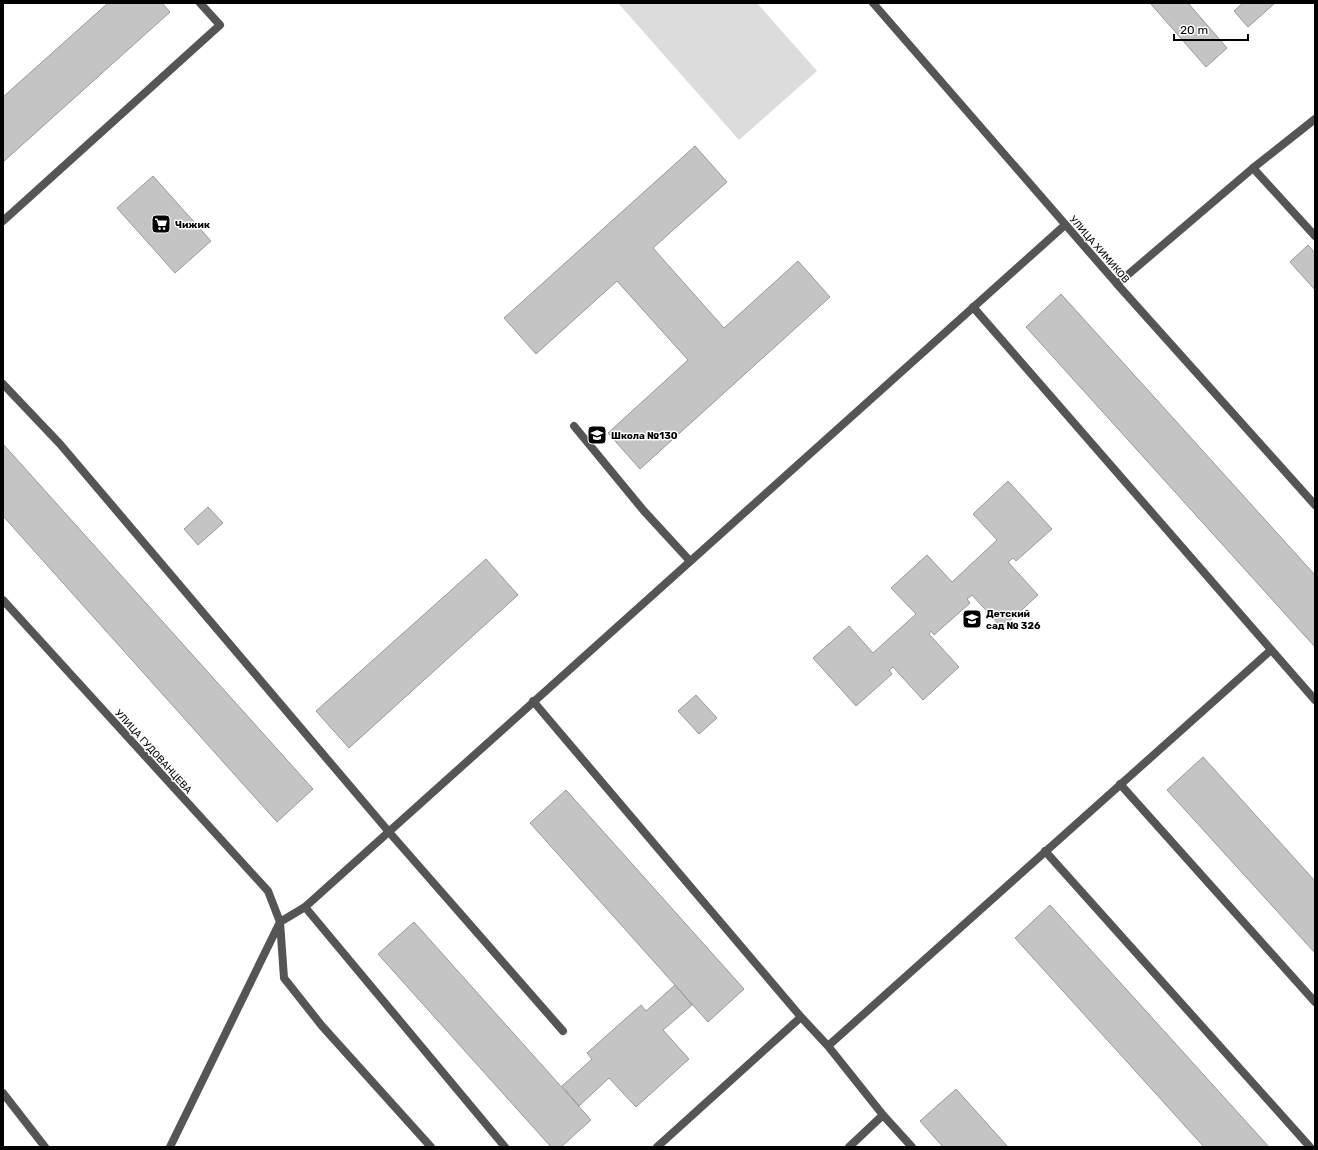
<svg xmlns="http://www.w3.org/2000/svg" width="1318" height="1150" font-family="Rubik,sans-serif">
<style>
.green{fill:#dcdcdc}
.building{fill:#c4c4c4;stroke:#999}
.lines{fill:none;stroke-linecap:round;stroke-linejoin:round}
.service{stroke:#555;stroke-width:8}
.minor{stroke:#555;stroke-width:8}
.tertiary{stroke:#555;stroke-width:8}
.labels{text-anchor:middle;stroke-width:3;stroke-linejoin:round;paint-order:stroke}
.poi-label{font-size:10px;font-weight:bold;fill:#000;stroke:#fff;text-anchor:start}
.street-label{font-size:10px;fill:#000;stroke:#fff}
</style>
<rect width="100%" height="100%" fill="#fff"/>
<path class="green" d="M 618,3 L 757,3 L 817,71 L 739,140 Z"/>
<path class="building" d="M 108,3 L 162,3 L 170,12 L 3,162 L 3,97 Z
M 1150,3 L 1188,3 L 1227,48 L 1206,67 Z
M 1243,3 L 1275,3 L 1248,27 L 1234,11 Z
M 695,146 L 727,182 L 653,248 L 724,328 L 798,261 L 830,297 L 640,469 L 608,433 L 688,360 L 617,281 L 536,354 L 504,318 Z
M 153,176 L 211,241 L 175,273 L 117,208 Z
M 1308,245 L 1315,253 L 1315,290 L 1290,262 Z
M 1061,294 L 1315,575 L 1315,647 L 1026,327 Z
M 3,444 L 313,789 L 277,822 L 3,516 Z
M 1008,481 L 1052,529 L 1016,561 L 1013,558 L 1008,562 L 1038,595 L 1002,628 L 972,595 L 967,599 L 970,603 L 934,635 L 931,631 L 929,634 L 959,667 L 923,700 L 893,667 L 889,670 L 892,674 L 856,706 L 813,658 L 849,626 L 873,653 L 916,614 L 891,588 L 927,555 L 952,582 L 997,540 L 973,514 Z
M 208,507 L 223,523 L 198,545 L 184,529 Z
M 486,559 L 518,595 L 349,748 L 316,711 Z
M 696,695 L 717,718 L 699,734 L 678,711 Z
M 1203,757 L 1315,881 L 1315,953 L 1167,790 Z
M 566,790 L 744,989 L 708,1022 L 530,823 Z
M 1050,905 L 1269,1147 L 1204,1147 L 1015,938 Z
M 414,922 L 591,1120 L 561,1147 L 551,1147 L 378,954 Z
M 675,985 L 692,1005 L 663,1030 L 689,1059 L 636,1107 L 609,1078 L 579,1106 L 562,1086 L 592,1059 L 587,1053 L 641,1005 L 646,1011 Z
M 956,1089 L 1008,1147 L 943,1147 L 920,1121 Z"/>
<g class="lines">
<path class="service" d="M 1253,168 L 1315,236
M 3,221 L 220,25 L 200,3
M 973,307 L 1315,700
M 3,384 L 60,444 L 389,832 L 563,1031
M 574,426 L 644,511 L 690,561
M 533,701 L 801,1017 L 828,1046
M 1120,784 L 1315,1002
M 1045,851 L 1310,1147
M 305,907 L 505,1147
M 657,1147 L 801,1017
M 849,1147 L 883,1115
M 912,1147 L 883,1115 L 828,1046 L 1271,650"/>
<path class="minor" d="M 1117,284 L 1315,505
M 3,600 L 268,891 L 280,922 L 284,978 L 322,1026 L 431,1147
M 3,1093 L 45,1147
M 170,1147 L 280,922 L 305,907 L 1065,225"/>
<path class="tertiary" d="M 873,3 L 1117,284 L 1253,168 L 1315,119"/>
</g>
<defs>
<g id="supermarket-square" transform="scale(1)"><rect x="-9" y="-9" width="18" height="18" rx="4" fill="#000" stroke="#fff"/><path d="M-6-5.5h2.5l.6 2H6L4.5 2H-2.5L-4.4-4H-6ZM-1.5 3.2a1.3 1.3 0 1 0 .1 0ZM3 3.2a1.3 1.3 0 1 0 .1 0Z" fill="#fff"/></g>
<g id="school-square" transform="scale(1)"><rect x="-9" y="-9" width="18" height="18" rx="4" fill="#000" stroke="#fff"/><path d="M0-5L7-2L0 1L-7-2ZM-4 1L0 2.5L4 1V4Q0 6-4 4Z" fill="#fff"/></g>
</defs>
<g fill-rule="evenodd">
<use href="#supermarket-square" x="161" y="224"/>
<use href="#school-square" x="597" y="435"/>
<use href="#school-square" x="972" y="619"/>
</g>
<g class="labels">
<g class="poi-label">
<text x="175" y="228">Чижик</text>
<text x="611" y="439">Школа №130</text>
<text x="986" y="617">Детский<tspan x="986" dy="12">сад № 326</tspan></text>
</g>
<g class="street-label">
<text transform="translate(1100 249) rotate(49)" y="4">УЛИЦА ХИМИКОВ</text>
<text transform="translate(154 751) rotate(48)" y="4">УЛИЦА ГУДОВАНЦЕВА</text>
</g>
</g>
<rect width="1318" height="1150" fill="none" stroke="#000000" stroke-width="8"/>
<path d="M1174 34v6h74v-6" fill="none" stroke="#000000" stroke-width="2"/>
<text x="1180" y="34" font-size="12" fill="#000000" stroke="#ffffff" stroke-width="3" paint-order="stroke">20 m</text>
</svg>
